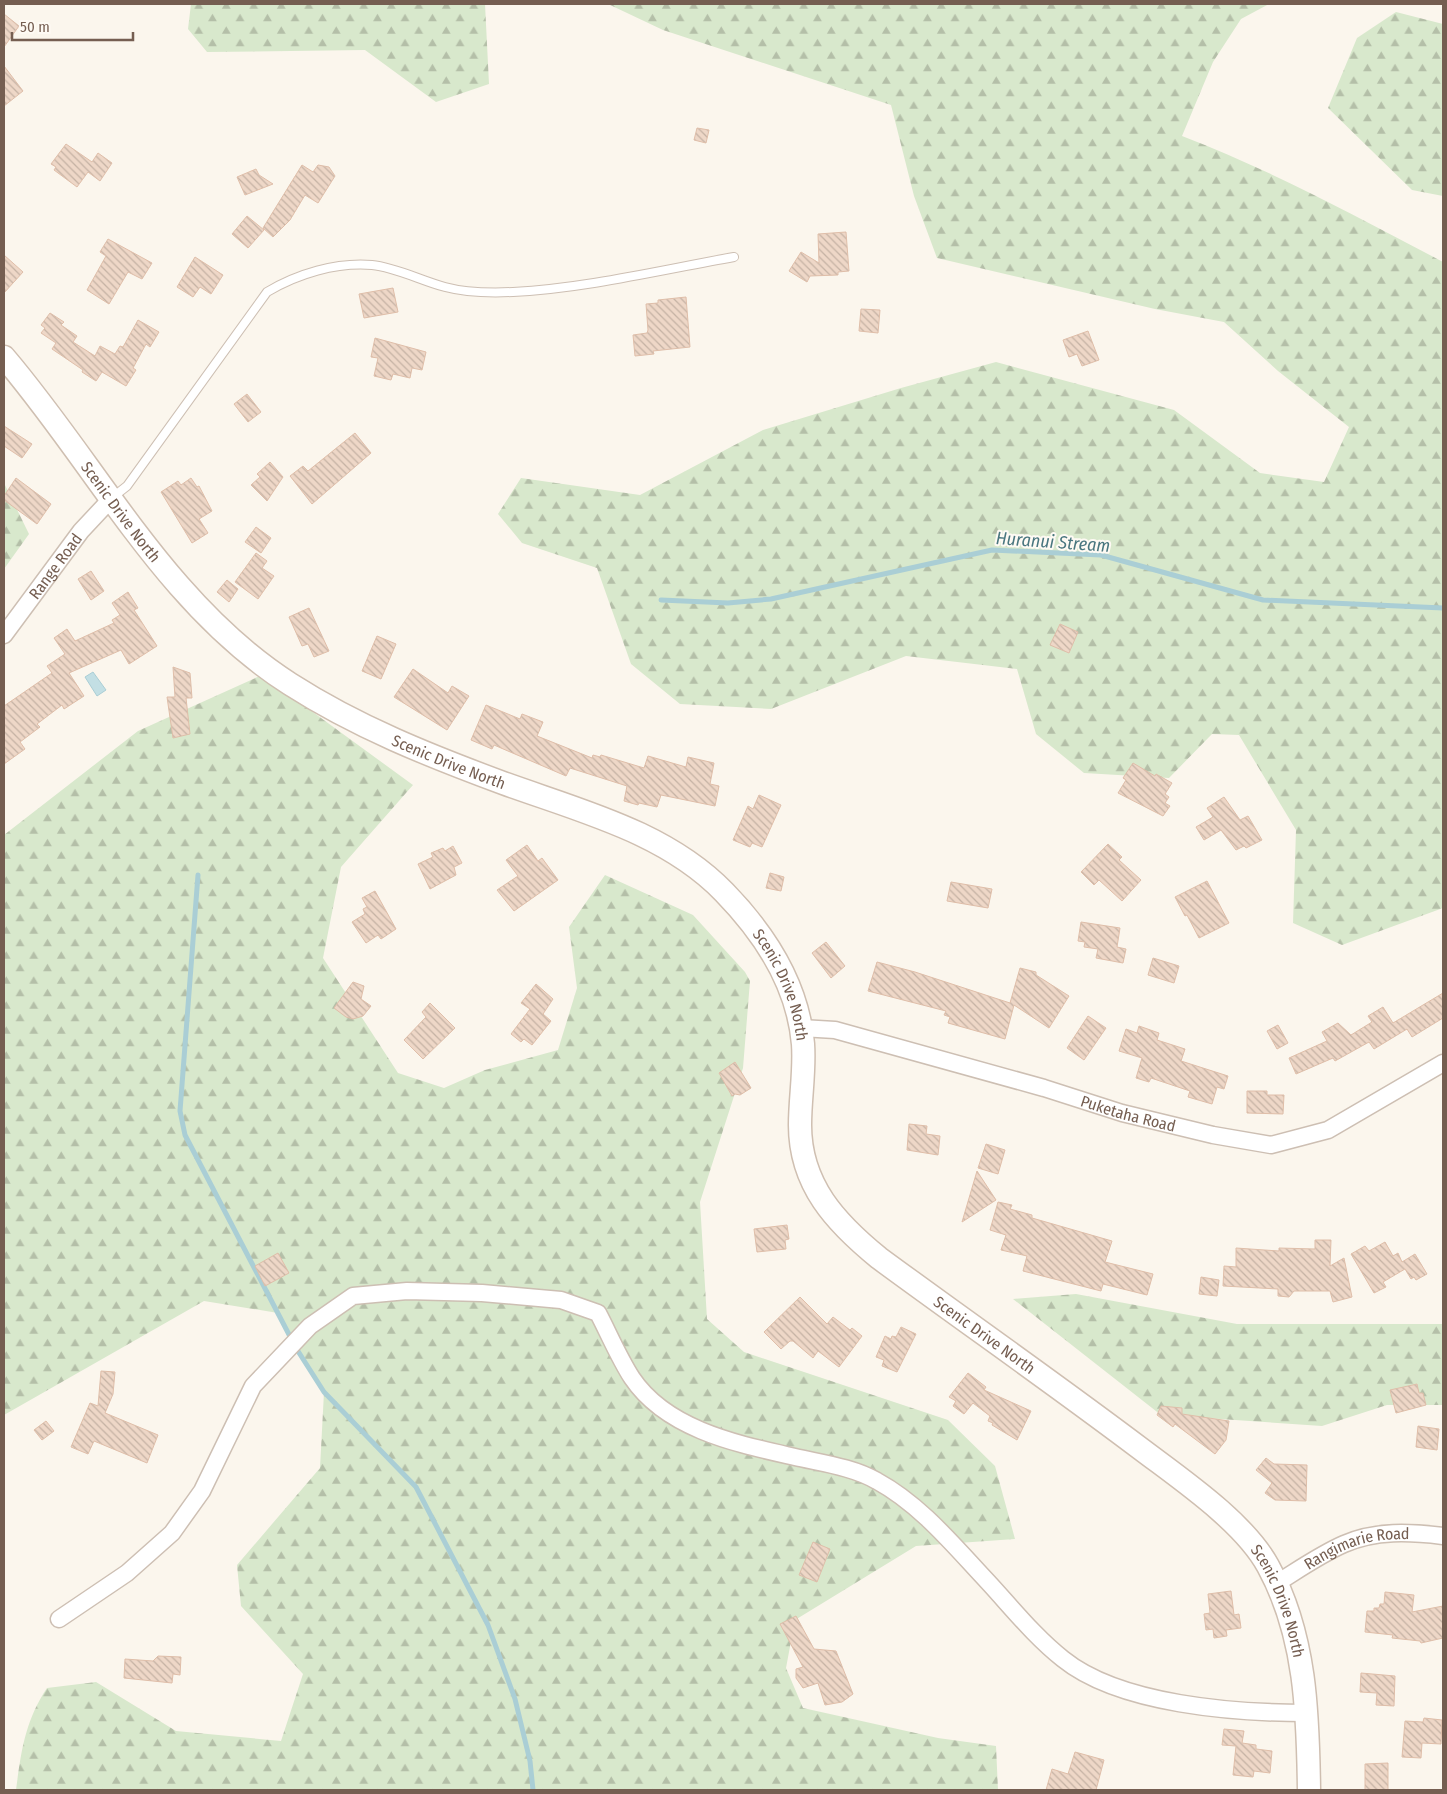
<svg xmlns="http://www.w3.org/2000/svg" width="1447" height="1794" font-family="'Fira Sans Condensed',sans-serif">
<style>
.forest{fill:url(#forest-firs)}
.water{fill:#c3dfe4;stroke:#aaced5}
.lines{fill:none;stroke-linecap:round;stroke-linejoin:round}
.stream{stroke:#aaced5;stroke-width:5}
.building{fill:url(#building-back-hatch);stroke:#dfbea9}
.service-casing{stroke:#cdbfb3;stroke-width:10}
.minor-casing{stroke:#cdbfb3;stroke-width:19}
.secondary-casing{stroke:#cfbfb1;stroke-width:25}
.service{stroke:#fff;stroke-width:8}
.minor{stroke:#fff;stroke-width:16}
.secondary{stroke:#fff;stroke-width:22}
.labels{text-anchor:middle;stroke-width:4;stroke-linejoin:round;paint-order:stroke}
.street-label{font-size:16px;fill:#755e51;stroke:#fefaf4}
.water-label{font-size:18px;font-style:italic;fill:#49767f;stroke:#fefaf4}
</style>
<defs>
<pattern id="forest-firs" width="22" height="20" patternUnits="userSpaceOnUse" patternTransform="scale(1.25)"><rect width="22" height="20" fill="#d8e8cc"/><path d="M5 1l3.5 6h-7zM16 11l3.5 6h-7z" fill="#b4bfa8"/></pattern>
<pattern id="building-back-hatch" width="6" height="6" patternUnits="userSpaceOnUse" patternTransform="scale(1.25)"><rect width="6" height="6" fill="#eed7c7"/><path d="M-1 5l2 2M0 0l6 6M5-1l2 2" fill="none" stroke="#c5b2a4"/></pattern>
</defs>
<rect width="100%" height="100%" fill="#fbf6ed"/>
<path class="forest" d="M 191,4 L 485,4 L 489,84 L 436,102 L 365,50 L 207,52 L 188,29 Z
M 608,4 L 1269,4 L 1241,19 L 1213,62 L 1182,136 C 1273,171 1358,217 1443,262 L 1443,908 L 1342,945 L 1293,923 L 1296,830 L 1239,735 L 1212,734 L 1169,778 L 1084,773 L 1036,734 L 1017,669 L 906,656 L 771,709 L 680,704 L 631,664 L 597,568 L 522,543 L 498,514 L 521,478 L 640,495 L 763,430 L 901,388 L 996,362 L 1174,410 L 1260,473 L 1324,482 L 1349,427 L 1278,371 L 1224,322 L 1155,309 L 937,258 L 914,196 L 891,105 L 663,30 Z
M 1396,12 L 1443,24 L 1443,196 L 1412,190 L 1328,108 L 1357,38 Z
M 4,483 L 29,534 L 4,569 Z
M 262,675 L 413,785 L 341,867 L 323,958 L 398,1073 L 444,1088 L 485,1070 L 558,1050 L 577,988 L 569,927 L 605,875 L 693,915 L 745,972 L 750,981 L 743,1068 L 700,1202 L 707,1319 L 744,1352 L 948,1420 L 995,1466 L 1015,1539 L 916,1546 L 795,1620 L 786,1668 L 803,1708 L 938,1738 L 996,1746 L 998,1790 L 16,1790 C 21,1752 25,1721 47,1688 L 96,1682 L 176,1731 L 281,1741 L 303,1674 L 241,1606 L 237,1565 L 320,1468 L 324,1392 L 296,1348 L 278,1313 L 204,1301 L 4,1415 L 4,835 L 138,731 Z
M 1076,1294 L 1237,1324 L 1443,1324 L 1443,1405 L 1387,1405 L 1322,1426 L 1161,1415 L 1013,1299 Z"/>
<path class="water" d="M 93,672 L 106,690 L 97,696 L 85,677 Z"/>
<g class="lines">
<path class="stream" d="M 661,600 L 728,603 L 771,599 L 992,550 L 1101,555 L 1263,600 L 1443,608
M 198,875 L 180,1111 L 185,1135 L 296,1348 L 324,1392 L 416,1487 L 488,1625 L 515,1699 L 530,1761 L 533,1790"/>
</g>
<path class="building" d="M 4,14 L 19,26 L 4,47 Z
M 4,66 L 23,91 L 4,106 Z
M 697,128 L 709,130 L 706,143 L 694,140 Z
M 66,144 L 92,162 L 98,153 L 112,163 L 100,181 L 88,172 L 77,187 L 54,170 L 56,167 L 51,164 Z
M 302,165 L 313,172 L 318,165 L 329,167 L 335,176 L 318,203 L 305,195 L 290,220 L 273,237 L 263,228 Z
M 256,169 L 259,175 L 273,184 L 245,195 L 237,177 Z
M 247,216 L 264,230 L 248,248 L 232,234 Z
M 846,232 L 849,271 L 838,272 L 838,275 L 810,276 L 807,282 L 789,271 L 801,252 L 819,263 L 818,234 Z
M 108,239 L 152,263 L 142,279 L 128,272 L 109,304 L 87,290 L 106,256 L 100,252 Z
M 4,255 L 23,272 L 4,293 Z
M 195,257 L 223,275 L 211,294 L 200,287 L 193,297 L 177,287 Z
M 393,288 L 398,312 L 364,318 L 359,294 Z
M 686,297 L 690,347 L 653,351 L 654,354 L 635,356 L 633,335 L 647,333 L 648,330 L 646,304 L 658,303 L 658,300 Z
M 861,309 L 880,310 L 878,333 L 859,331 Z
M 50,313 L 64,322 L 61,325 L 77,336 L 73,342 L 95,356 L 100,346 L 115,354 L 120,346 L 123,347 L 138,320 L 159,332 L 150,347 L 146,344 L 133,368 L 136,370 L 126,386 L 102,372 L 96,381 L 82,372 L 83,370 L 52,349 L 56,343 L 41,333 L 45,328 L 41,325 Z
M 1088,331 L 1099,360 L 1082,366 L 1077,354 L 1069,357 L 1063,340 Z
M 375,338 L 426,352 L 422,370 L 412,368 L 410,378 L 393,374 L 391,380 L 374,376 L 378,358 L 371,357 Z
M 247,394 L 261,412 L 248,422 L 234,404 Z
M 4,426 L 32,444 L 22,458 L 4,446 Z
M 355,433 L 371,453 L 312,504 L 290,476 L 303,466 L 308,471 Z
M 270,462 L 283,477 L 267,501 L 251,485 L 260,477 L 257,474 Z
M 16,478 L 51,504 L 37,524 L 4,500 L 4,496 Z
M 191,478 L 197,487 L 199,486 L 212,511 L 199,519 L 208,533 L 192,543 L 161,492 L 178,481 L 181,485 Z
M 256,527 L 271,538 L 261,553 L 245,542 Z
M 256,553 L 267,561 L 262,568 L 274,576 L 258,599 L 235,582 Z
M 91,571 L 104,591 L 91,600 L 78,579 Z
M 227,580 L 238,589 L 229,602 L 217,592 Z
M 128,592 L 138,608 L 134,610 L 157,646 L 129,664 L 121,650 L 69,673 L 84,696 L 64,709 L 62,705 L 37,724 L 40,727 L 20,742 L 25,749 L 4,764 L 4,706 L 52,673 L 47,666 L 65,654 L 54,638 L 67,629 L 75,641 L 114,623 L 112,620 L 120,615 L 112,603 Z
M 309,608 L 329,651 L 314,657 L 308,644 L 302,646 L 289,617 Z
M 1060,624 L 1078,632 L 1069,653 L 1050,645 Z
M 377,636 L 396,644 L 381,679 L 362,671 Z
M 173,667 L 190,673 L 192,698 L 186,698 L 190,734 L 173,738 L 167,697 L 175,697 Z
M 413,669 L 448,693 L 452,686 L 469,696 L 447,730 L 394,697 Z
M 486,705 L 520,719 L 522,714 L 543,722 L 537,736 L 592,758 L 593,755 L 600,757 L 601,755 L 644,768 L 648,756 L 686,767 L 688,757 L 714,763 L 710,784 L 719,786 L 715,806 L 661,795 L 657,807 L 639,803 L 638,805 L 624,801 L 627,786 L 570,768 L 566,776 L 494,745 L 492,749 L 471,740 Z
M 1133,763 L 1155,776 L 1156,774 L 1172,783 L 1165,794 L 1169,797 L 1165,803 L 1170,806 L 1163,816 L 1118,793 L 1126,780 L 1123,778 Z
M 759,795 L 781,805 L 762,847 L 752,843 L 750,847 L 733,840 L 748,806 L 753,809 Z
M 1224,797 L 1240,820 L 1248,816 L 1262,840 L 1246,848 L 1244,846 L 1236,850 L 1221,830 L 1204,840 L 1196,827 L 1213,817 L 1207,808 Z
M 1108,844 L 1122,857 L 1119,860 L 1141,880 L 1122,901 L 1099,880 L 1094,885 L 1081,872 Z
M 527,845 L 538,861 L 542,858 L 558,880 L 514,911 L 497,890 L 518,876 L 506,860 Z
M 453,846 L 462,863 L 454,867 L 456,875 L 430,889 L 418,864 L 433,857 L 431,853 L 443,848 L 445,851 Z
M 770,873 L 784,877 L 781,891 L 766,888 Z
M 1207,881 L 1229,923 L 1199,938 L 1187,915 L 1185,916 L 1175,897 Z
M 951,882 L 992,889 L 988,908 L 947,901 Z
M 375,891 L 396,929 L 381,939 L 378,935 L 366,943 L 352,922 L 365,914 L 363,909 L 367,907 L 362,898 Z
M 1081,922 L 1120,928 L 1117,947 L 1126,949 L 1123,963 L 1096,958 L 1098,949 L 1084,947 L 1085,942 L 1078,941 Z
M 826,942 L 845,966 L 831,978 L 812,953 Z
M 1153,958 L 1179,966 L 1174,983 L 1148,975 Z
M 877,962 L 915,972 L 1010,1003 L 1020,968 L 1036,972 L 1036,975 L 1069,996 L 1049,1028 L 1014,1005 L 1005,1039 L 948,1023 L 950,1017 L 944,1015 L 946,1011 L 868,991 Z
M 353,982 L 364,986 L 361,999 L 371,1006 L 363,1016 L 353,1019 L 346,1017 L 334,1008 Z
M 536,984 L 553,999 L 543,1014 L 551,1021 L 532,1045 L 524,1039 L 521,1042 L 511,1034 L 530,1009 L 521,1003 Z
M 1443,993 L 1443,1018 L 1412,1037 L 1407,1029 L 1374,1049 L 1369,1042 L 1335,1061 L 1333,1058 L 1296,1074 L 1289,1058 L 1327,1041 L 1322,1032 L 1338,1023 L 1351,1035 L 1372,1022 L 1368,1016 L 1383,1007 L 1393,1023 Z
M 430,1003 L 455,1028 L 423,1059 L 404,1040 L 426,1017 L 422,1012 Z
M 1088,1016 L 1106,1028 L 1084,1060 L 1067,1048 Z
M 1278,1025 L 1288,1043 L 1277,1049 L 1267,1031 Z
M 1139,1026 L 1159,1033 L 1157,1040 L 1185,1049 L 1181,1061 L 1228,1076 L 1224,1089 L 1217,1087 L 1212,1104 L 1188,1097 L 1190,1091 L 1151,1078 L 1149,1082 L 1136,1078 L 1142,1058 L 1119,1051 L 1126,1029 L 1137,1033 Z
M 735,1062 L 751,1088 L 740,1095 L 735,1094 L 732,1096 L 719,1073 Z
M 1247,1091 L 1267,1091 L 1267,1095 L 1284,1095 L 1283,1114 L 1247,1113 Z
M 909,1124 L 927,1126 L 926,1134 L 940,1136 L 938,1155 L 907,1150 Z
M 986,1144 L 1005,1150 L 998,1174 L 978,1168 Z
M 977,1171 L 996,1200 L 962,1222 Z
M 998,1202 L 1012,1205 L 1010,1209 L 1032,1215 L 1032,1218 L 1112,1241 L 1105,1262 L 1153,1274 L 1147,1295 L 1103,1284 L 1101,1291 L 1023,1271 L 1027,1256 L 1001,1250 L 1006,1235 L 990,1230 Z
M 787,1225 L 789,1239 L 785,1240 L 786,1249 L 757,1252 L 754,1229 Z
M 1315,1240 L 1331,1240 L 1330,1266 L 1344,1258 L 1352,1297 L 1333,1302 L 1330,1291 L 1294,1291 L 1289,1297 L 1278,1296 L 1278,1289 L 1223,1286 L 1224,1266 L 1236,1267 L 1236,1248 L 1279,1251 L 1279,1248 L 1315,1249 Z
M 1385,1242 L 1393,1256 L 1398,1253 L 1402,1262 L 1415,1254 L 1427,1274 L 1416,1280 L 1414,1277 L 1411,1279 L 1405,1269 L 1383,1282 L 1386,1287 L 1374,1293 L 1351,1254 L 1365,1246 L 1369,1251 Z
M 278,1253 L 289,1273 L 265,1286 L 255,1266 Z
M 1201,1277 L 1219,1280 L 1217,1296 L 1199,1294 Z
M 800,1297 L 827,1324 L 833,1317 L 850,1330 L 852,1328 L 862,1336 L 839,1367 L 818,1351 L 813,1358 L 793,1341 L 790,1341 L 781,1349 L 764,1332 Z
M 901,1327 L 916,1334 L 897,1372 L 882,1366 L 884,1360 L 876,1357 L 885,1336 L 891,1339 L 892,1336 L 896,1337 Z
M 101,1371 L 115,1372 L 113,1394 L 105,1413 L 158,1435 L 147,1463 L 94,1441 L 88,1454 L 71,1447 L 90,1403 L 98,1406 Z
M 968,1373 L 986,1387 L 984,1390 L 1031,1411 L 1017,1440 L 992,1425 L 993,1423 L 988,1421 L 990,1416 L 973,1403 L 964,1414 L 953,1406 L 956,1401 L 949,1397 Z
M 1417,1384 L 1419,1393 L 1423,1393 L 1426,1405 L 1396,1413 L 1390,1390 Z
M 1161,1406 L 1182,1408 L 1182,1414 L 1229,1421 L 1226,1440 L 1215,1454 L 1175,1424 L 1173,1427 L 1157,1415 Z
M 46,1421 L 54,1431 L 42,1440 L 34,1430 Z
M 1418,1426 L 1439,1429 L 1437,1450 L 1416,1447 Z
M 1266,1458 L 1274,1464 L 1307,1465 L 1306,1501 L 1275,1500 L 1265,1493 L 1272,1483 L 1256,1470 Z
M 813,1542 L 830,1549 L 817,1582 L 799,1575 Z
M 1231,1591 L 1234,1615 L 1239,1614 L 1241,1628 L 1226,1630 L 1227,1636 L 1214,1638 L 1213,1629 L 1206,1630 L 1204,1614 L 1210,1613 L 1208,1594 Z
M 1385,1592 L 1414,1595 L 1412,1612 L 1443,1606 L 1443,1638 L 1421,1643 L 1420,1641 L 1392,1638 L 1393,1635 L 1365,1632 L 1367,1611 L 1374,1611 L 1374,1608 L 1379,1608 L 1380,1604 L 1384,1604 Z
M 796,1616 L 814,1649 L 836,1651 L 853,1694 L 842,1702 L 825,1705 L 818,1683 L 803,1688 L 796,1678 L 796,1669 L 803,1667 L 780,1624 Z
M 158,1656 L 181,1657 L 180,1675 L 173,1674 L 172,1683 L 124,1678 L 125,1659 L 153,1661 Z
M 1361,1673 L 1395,1676 L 1394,1706 L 1376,1705 L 1377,1693 L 1360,1692 Z
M 1424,1718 L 1442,1720 L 1441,1744 L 1422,1743 L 1421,1758 L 1402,1757 L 1405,1721 L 1423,1722 Z
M 1224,1729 L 1244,1731 L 1242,1743 L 1256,1745 L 1256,1749 L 1272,1751 L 1270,1773 L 1254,1771 L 1253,1777 L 1233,1775 L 1236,1746 L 1222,1745 Z
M 1075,1752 L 1104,1760 L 1096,1790 L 1046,1790 L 1052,1769 L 1068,1774 Z
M 1388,1763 L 1388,1790 L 1365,1790 L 1365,1764 Z"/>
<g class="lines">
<g class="service-casing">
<path id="service" d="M 113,497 L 127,486 L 267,292 C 297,274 336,262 372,265 C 395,267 422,281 445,287 C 467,293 490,293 513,292 C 587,288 661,270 734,257"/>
</g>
<g class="minor-casing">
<g id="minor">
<path id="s1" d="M 4,635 L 81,531 L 110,500"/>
<path id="s2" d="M 801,1028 L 835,1030 L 1044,1088 L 1122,1113 L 1213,1135 L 1271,1145 L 1328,1130 L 1443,1063"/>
<path id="s3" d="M 1277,1583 C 1298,1570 1321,1554 1344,1544 C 1376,1530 1410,1532 1443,1536"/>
<path d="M 59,1619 L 127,1573 L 172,1533 L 202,1491 L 253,1386 L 310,1326 L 353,1296 L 407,1291 L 482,1293 L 561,1300 L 598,1313 C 609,1334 619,1358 632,1378 C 667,1430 738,1444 795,1457 C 821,1463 853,1467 877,1481 C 921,1505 954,1546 988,1582 C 1012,1608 1035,1637 1063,1659 C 1120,1705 1236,1713 1307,1713"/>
</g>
</g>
<g class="secondary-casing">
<g id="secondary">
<path id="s4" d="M 4,357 C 98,467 165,604 290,684 C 357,727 430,756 503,783 C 580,811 666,832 724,892 C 765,934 798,985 803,1044 C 805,1071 800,1098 800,1125 C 800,1185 836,1223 879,1258 C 966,1322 1055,1384 1141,1449 C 1182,1480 1244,1522 1268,1566 C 1306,1635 1308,1714 1309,1790"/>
</g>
</g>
<use href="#service" class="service"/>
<use href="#minor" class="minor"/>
<use href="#secondary" class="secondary"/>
</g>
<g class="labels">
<g class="street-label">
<text dy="6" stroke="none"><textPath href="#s4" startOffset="194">Scenic Drive North</textPath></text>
<text dy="6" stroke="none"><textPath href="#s1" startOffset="86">Range Road</textPath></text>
<text dy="6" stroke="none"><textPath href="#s4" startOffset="614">Scenic Drive North</textPath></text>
<text dy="6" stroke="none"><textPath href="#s4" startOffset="1032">Scenic Drive North</textPath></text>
<text dy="6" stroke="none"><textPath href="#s2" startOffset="339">Puketaha Road</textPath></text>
<text dy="6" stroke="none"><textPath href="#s4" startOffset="1468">Scenic Drive North</textPath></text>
<text dy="6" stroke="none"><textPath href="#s3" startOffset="89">Rangimarie Road</textPath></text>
<text dy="6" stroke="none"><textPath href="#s4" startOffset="1872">Scenic Drive North</textPath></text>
</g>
<g class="water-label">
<text transform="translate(1053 542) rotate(4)" y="6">Huranui Stream</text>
</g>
</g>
<rect width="1447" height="1794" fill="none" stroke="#755e51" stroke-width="10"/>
<path d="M12 32v8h121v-8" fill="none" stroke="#755e51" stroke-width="2.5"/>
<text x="20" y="32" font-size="15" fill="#755e51" stroke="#fefaf4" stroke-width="4" paint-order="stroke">50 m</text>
</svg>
